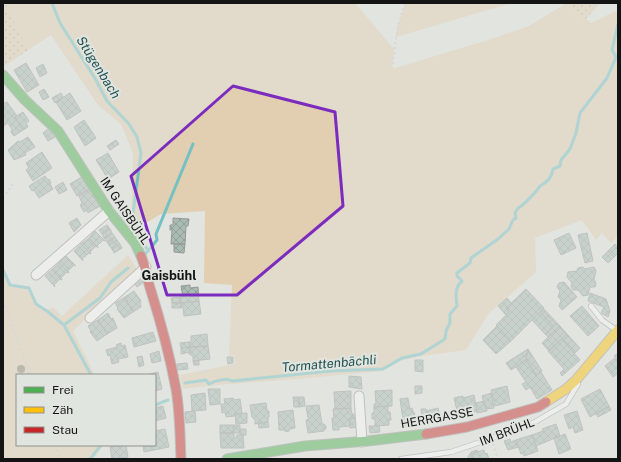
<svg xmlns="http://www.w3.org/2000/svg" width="621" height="462" font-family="'Public Sans',sans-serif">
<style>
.grass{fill:#e2ceb0}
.garden{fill:url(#garden-dots)}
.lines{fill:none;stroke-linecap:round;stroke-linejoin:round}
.stream{stroke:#73c1c3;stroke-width:3}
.building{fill:url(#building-cross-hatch);stroke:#979996}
.lane-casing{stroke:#969895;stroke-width:6}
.street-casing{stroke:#969895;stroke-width:11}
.fast-casing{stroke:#969895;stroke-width:11}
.slow-casing{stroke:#969895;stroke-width:11}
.jam-casing{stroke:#969895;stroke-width:11}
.path{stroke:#cacaca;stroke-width:2;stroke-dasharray:2 3;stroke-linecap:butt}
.lane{stroke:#fbfbfa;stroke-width:4.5}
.street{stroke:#fbfbfa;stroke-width:9}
.fast{stroke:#4caf50;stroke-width:9}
.slow{stroke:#ffc107;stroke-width:9}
.jam{stroke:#c62828;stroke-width:9}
.tree{fill:#8d8371}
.marked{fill:none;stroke:#7b2cbf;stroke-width:3;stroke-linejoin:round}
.labels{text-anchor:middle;stroke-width:4;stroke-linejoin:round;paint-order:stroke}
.street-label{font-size:12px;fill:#131413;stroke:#e1e5df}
.water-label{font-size:13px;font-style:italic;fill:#225254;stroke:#e1e5df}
.neighbourhood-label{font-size:13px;font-weight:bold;fill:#131413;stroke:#e1e5df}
</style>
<defs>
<pattern id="garden-dots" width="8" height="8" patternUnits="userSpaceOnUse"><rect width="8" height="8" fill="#e2ceb0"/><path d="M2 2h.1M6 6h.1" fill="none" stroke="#c1b096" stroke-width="1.8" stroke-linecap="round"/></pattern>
<pattern id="building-cross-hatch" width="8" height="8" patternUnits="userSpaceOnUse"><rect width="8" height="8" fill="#a9bcb4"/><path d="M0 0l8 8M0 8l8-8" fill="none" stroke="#91a19a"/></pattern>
</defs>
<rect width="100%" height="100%" fill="#e2e4e0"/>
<path class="grass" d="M 5,3 L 355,3 L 394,49 L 392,69 L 485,41 L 529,26 L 565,4 L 591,23 L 618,10 L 618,236 L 611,243 L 602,233 L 596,240 L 582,220 L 535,238 L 536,272 L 489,313 L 466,350 L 422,356 L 403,360 L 382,371 L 296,379 L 217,385 L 183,389 L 180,375 L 235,364 L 234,355 L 229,356 L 232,285 L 204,283 L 205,211 L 161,214 L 144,224 L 131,215 L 133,153 L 121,124 L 98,105 L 51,35 L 28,50 Z
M 405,3 L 512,3 L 396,37 L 398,25 Z
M 128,255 L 137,269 L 73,331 L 95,375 L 17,375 L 17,445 L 104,445 L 93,459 L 3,459 L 3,270 L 10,285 L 29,288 L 36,304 L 47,311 L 53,307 L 62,316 Z"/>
<path class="garden" d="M 3,3 L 5,3 L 28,50 L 3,67 Z
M 564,3 L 600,3 L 586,19 Z"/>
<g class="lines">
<path class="stream" d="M 52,3 L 60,23 L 96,80 L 107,101 L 129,124 L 137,137 L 141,153 L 132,221 L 148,251 L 146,253
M 148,251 L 157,240 L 156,234 L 193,144
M 3,270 L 10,285 L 29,288 L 36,304 L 47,311 L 64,325 L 91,375
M 64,325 L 100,298 L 111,282 L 128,268
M 185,383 L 206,380 L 209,384 C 216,380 226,378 233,381 L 330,371 L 383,369 L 402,358 L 421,354 L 445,339 L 446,331 L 450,323 L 450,314 L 457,306 C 456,296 454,288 462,281 L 457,276 L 457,273 L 470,263 L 471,258 L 498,239 L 509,229 L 513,220 L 516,218 L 515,213 L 518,208 C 523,206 537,191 540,186 C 548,182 552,177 553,169 L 560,166 L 561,160 L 570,149 L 576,133 L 580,113 L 607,78 L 616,57 L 612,50 L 618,24
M 155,405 L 168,400
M 90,459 L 101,445"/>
</g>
<path class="building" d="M 26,63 L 39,85 L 27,92 L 14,70 Z
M 43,64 L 47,73 L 40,77 L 36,68 Z
M 44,89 L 49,97 L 43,100 L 39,92 Z
M 61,93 L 63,97 L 55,103 L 52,98 Z
M 70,93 L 81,111 L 67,120 L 56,102 Z
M 7,102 L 17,116 L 15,117 L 23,130 L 14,136 L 11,132 L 12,129 L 8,123 L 3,126 L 3,104 Z
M 23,112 L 29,121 L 26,123 L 28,127 L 23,130 L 15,117 Z
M 84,120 L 96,138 L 85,146 L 74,127 Z
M 49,128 L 55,137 L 48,141 L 43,133 Z
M 28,137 L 35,147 L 25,153 L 26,155 L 14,160 L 8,150 L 18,141 L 20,142 Z
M 116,140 L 119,144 L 110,150 L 107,146 Z
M 42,152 L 52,168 L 33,181 L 26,170 L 29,168 L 26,163 Z
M 108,153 L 119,172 L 108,179 L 96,160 Z
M 85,175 L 92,187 L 77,196 L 70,184 Z
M 45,176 L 48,180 L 49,179 L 51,183 L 50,184 L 53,189 L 39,198 L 34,190 L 32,191 L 29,186 Z
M 63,182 L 67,190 L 59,194 L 55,187 Z
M 90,189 L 100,206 L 88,213 L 87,210 L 84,212 L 80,205 L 82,203 L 79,196 Z
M 77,218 L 81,225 L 74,232 L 69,223 Z
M 173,218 L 189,219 L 188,226 L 186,226 L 185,244 L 171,244 L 172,230 L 170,230 L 170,225 L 173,225 Z
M 107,225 L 110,229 L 102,234 L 99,230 Z
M 110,229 L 112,233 L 104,238 L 102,234 Z
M 95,231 L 105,241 L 103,240 L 97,246 L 98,248 L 89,238 Z
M 112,233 L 115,237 L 107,242 L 104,238 Z
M 569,233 L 576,248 L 561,255 L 554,240 Z
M 587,233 L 593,261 L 585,263 L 578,235 Z
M 115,237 L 117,240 L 109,245 L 107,242 Z
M 89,238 L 98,248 L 96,246 L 90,252 L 91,254 L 81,244 Z
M 117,240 L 120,244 L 112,249 L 109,245 Z
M 81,244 L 91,254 L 89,253 L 82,259 L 83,261 L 74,251 Z
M 120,244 L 122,248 L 114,253 L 112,249 Z
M 174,244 L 185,244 L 184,253 L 174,252 Z
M 615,244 L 618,247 L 618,253 L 614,257 L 608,251 Z
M 608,251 L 614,257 L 608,263 L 602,257 Z
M 66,256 L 76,266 L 74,265 L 68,271 L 69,273 L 59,263 Z
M 59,263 L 69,273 L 67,272 L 61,278 L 62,280 L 52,270 Z
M 583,267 L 585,269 L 594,267 L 596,271 L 594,279 L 596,283 L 595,287 L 590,287 L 588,295 L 583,296 L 578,290 L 573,290 L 571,287 L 572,283 L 567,277 L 568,272 L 577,271 L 578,268 Z
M 52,270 L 62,280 L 60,279 L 54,285 L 55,287 L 45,276 Z
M 141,276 L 145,281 L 137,287 L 134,282 Z
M 564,282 L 577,297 L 562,310 L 559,306 L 561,300 L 558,297 L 560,291 L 557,287 L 559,283 Z
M 190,285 L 190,288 L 198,287 L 199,301 L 181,303 L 180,297 L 183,297 L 181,286 Z
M 526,289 L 544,308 L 511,341 L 496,325 L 509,312 L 506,308 Z
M 134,291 L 141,301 L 140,301 L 141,307 L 133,312 L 125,297 Z
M 590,293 L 606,299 L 610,311 L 608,317 L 601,313 L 604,307 L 588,301 Z
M 125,297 L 133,312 L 124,318 L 117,309 L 118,308 L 115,303 Z
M 180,297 L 181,303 L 172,303 L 171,298 Z
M 507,298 L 511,303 L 506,308 L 509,312 L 506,315 L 498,306 Z
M 199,301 L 201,314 L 184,316 L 183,307 L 181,308 L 181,303 Z
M 172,303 L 181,303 L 181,308 L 172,308 Z
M 582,306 L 599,326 L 588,336 L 570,316 Z
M 544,309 L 560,326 L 548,337 L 545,334 L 553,326 L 540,312 Z
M 540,312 L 553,326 L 545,334 L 532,320 Z
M 108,313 L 111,319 L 113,318 L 117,328 L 107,334 L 98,320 Z
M 98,320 L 107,334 L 97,341 L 90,332 L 91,331 L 88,326 Z
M 497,326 L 511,341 L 496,354 L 483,340 Z
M 560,326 L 567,334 L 549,351 L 542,343 Z
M 153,332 L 156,341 L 134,347 L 132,338 Z
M 207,334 L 208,346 L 190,347 L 189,342 L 191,342 L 191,336 Z
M 567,334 L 580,348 L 575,353 L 562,339 Z
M 562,339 L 580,360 L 562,376 L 560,373 L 564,369 L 548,351 Z
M 189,342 L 190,347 L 181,348 L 180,343 Z
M 121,343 L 121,346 L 125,345 L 128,357 L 118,359 L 119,362 L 112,364 L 110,355 L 108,356 L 106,350 L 117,347 L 116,345 Z
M 208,346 L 210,359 L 193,361 L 193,356 L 189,354 L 190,347 Z
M 190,347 L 190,352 L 181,354 L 181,348 Z
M 528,349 L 526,360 L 511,370 L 506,363 Z
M 528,349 L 542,371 L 536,375 L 526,360 Z
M 159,351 L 161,361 L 152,363 L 150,354 Z
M 618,353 L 618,373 L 613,377 L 605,366 L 616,357 L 614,356 Z
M 142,356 L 144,365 L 139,367 L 137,357 Z
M 227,357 L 233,357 L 233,363 L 228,364 Z
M 199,360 L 199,365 L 194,365 L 193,361 Z
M 415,360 L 423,360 L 423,372 L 415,371 Z
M 526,360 L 536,375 L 541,372 L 552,390 L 537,399 L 530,387 L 526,390 L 522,384 L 526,382 L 516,367 Z
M 187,363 L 188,369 L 177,370 L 177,364 Z
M 158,372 L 162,389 L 155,391 L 155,375 L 146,375 Z
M 349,376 L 361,377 L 362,389 L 349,387 Z
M 415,386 L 422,386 L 422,393 L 415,394 Z
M 507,386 L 510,402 L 495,406 L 491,390 Z
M 208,389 L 220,389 L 220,404 L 210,405 Z
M 600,389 L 609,406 L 590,417 L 581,399 Z
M 392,390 L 392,406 L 374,407 L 374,404 L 376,404 L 375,391 Z
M 351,391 L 351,408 L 335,409 L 334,392 Z
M 205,393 L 206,410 L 192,411 L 191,395 Z
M 491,393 L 494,408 L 486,409 L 482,396 Z
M 474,395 L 477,411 L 458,415 L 454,398 L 463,396 L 463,398 Z
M 293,397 L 299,397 L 299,407 L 294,407 Z
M 299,397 L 304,397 L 305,406 L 299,407 Z
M 233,398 L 234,400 L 240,399 L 242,413 L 235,414 L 235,416 L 226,417 L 225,412 L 222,413 L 221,404 L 225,404 L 224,399 Z
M 408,398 L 410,409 L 412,408 L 413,412 L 414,412 L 416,424 L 404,427 L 400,399 Z
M 484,401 L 487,411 L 477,413 L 476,403 Z
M 266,403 L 267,411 L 269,411 L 269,417 L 268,417 L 268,422 L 255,424 L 255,420 L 252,417 L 250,405 Z
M 319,405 L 322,424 L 324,424 L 326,426 L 326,428 L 324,431 L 308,433 L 306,420 L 309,419 L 309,418 L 308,418 L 306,406 Z
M 163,406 L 166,418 L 155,421 L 155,408 Z
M 388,406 L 388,412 L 390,412 L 391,420 L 389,420 L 389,425 L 375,426 L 375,419 L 372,419 L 372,413 L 374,413 L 374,407 Z
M 609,406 L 611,410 L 598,417 L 596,414 Z
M 351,408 L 352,414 L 354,414 L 355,418 L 350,418 L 350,426 L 339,427 L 339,430 L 333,430 L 332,418 L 334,418 L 333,409 Z
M 438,408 L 441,421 L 428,423 L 426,411 Z
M 421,409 L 426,409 L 428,418 L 422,418 Z
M 293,410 L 295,428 L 290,429 L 289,431 L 286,432 L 284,430 L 279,430 L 278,412 Z
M 195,411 L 196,422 L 186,423 L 185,412 Z
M 577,411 L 583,430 L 575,433 L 573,427 L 569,429 L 564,415 Z
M 247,413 L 247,423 L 236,424 L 235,414 Z
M 350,418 L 359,418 L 359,427 L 350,428 Z
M 268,422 L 269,427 L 259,428 L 258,423 Z
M 556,424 L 560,436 L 536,446 L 532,435 L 543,431 L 542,429 Z
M 220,425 L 233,425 L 234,433 L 220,433 Z
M 233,425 L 240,425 L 240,433 L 234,433 Z
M 369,426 L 379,426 L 380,432 L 370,433 Z
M 165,429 L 169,447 L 144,452 L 143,445 L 155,445 L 155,431 Z
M 240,429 L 246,429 L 246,435 L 240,435 Z
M 220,433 L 234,433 L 234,438 L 236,438 L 237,435 L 243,435 L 244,448 L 221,448 Z
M 565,434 L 571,449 L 559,454 L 554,438 Z
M 532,435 L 538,451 L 524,456 L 523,453 L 521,454 L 516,440 Z
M 510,439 L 511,442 L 516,440 L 518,447 L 508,450 L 504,441 Z
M 119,445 L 126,445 L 128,457 L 112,459 L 110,447 Z
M 477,450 L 478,452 L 471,454 L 473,458 L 467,459 L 471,452 Z
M 484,450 L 485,454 L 487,453 L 489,459 L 473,459 L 471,454 Z"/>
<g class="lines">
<g class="lane-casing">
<path id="lane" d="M 591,306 L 602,320 L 616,330
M 401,459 L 451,452 L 528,426 L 566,404 L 578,384"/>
</g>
<g class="street-casing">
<path id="street" d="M 36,275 L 109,211
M 90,318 L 146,267
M 359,396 L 362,442"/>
</g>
<g class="fast-casing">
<path id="fast" d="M 3,75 L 25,100 L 58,131 L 109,211 L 135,243 L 141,256
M 227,459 L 305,446 L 368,441 L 426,434"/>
</g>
<g class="slow-casing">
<path id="slow" d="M 546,402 L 566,389 L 576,380 L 618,330"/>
</g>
<g class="jam-casing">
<path id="jam" d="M 141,256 C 146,268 147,279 151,291 C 161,323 170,357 176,389 C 180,412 180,436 181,459
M 426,434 L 467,427 L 538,407 L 546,402"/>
</g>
<path class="path" d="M 392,69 L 398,25 L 405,3
M 3,198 L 13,184
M 3,301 L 30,375
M 493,444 L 498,459
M 55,445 L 60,459"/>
<use href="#lane" class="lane"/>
<use href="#street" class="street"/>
<use href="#fast" class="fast"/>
<use href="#slow" class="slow"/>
<use href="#jam" class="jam"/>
</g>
<circle class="tree" cx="21" cy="369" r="4"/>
<path d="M0 0H621V462H0ZM 233,86 L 335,112 L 343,206 L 237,295 L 167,295 L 131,176 Z" fill="#e2e4e0" fill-opacity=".55" fill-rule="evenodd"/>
<path class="marked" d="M 233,86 L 335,112 L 343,206 L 237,295 L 167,295 L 131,176 Z"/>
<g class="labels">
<g class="street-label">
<text transform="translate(125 211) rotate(56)" y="4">IM GAISBÜHL</text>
<text transform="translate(437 418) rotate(-10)" y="4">HERRGASSE</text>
<text transform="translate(507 432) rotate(-21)" y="4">IM BRÜHL</text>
</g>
<g class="water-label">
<text transform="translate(99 67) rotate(58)" y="5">Stügenbach</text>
<text transform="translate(329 363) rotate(-5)" y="5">Tormattenbächli</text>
</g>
<g class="neighbourhood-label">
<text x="169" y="280">Gaisbühl</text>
</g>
</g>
<rect width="621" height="462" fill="none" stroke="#131413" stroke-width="8"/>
<rect x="16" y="374" width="140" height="72" fill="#e1e5df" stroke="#8f918d"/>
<rect x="24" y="387" width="20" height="6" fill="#4caf50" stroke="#8f918d"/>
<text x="52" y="394" font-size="12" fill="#131413">Frei</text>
<rect x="24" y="407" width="20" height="6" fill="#ffc107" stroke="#8f918d"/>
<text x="52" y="414" font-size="12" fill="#131413">Zäh</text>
<rect x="24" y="427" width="20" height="6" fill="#c62828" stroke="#8f918d"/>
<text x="52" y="434" font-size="12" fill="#131413">Stau</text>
</svg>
